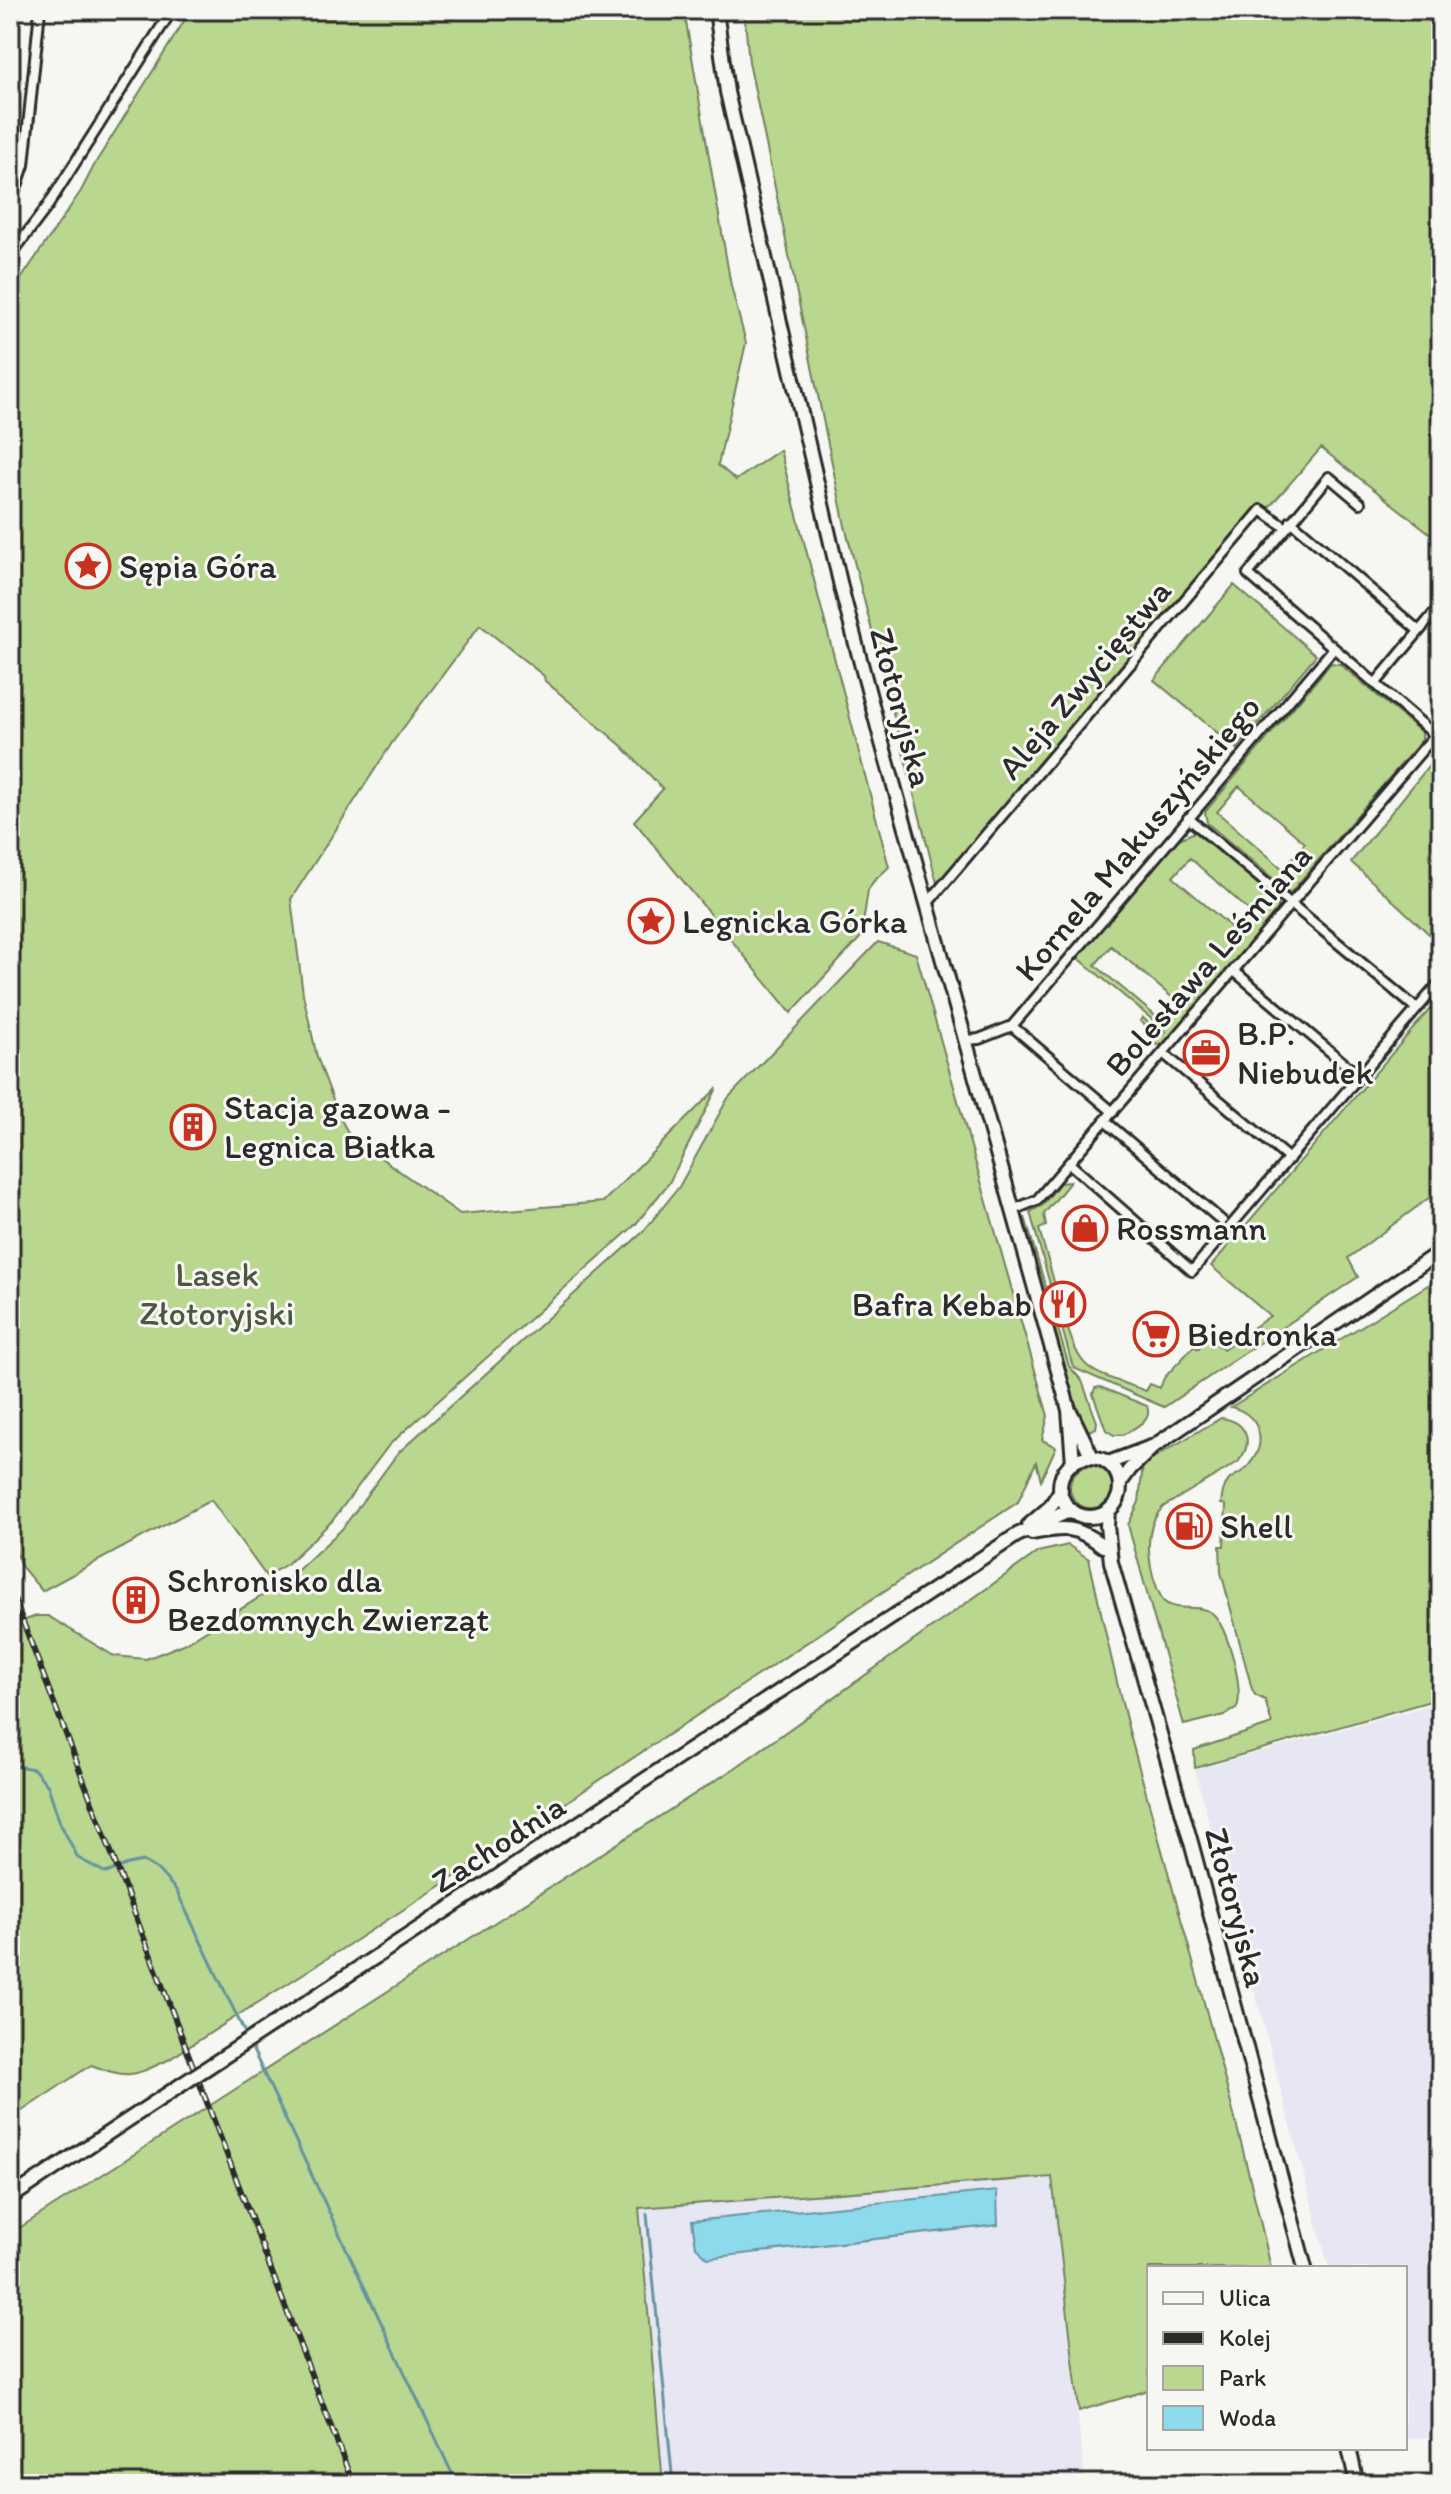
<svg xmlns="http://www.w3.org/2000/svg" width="1451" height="2494" font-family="Itim,sans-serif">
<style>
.built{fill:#e7e6f3}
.green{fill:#bad790;stroke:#72815e;stroke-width:2;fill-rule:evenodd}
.water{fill:#8ddaec;stroke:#66949f;stroke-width:2}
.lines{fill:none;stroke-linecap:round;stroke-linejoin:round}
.stream{stroke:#66949f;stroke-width:3}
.street-casing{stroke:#2b2b2b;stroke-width:14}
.secondary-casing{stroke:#2b2b2b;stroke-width:18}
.street{stroke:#f6f6f2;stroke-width:8}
.secondary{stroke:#f6f6f2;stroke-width:12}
.rail-casing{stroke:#2b2b2b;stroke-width:6}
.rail{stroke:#f6f6f2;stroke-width:3;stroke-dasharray:9;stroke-linecap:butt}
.secondary-bridge-casing{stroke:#2b2b2b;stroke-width:18;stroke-linecap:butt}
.secondary-bridge{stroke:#f6f6f2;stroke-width:12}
.labels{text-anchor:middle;stroke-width:6;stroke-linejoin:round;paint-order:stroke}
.poi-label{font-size:34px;fill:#2b2b2b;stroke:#f6f6f2;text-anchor:start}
.street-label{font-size:34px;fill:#2b2b2b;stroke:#f6f6f2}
.park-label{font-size:34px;fill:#4f5644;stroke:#f6f6f2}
</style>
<rect width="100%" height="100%" fill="#f6f6f2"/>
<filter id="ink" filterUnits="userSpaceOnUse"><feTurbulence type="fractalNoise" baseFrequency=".0125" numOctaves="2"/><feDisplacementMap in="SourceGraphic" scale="16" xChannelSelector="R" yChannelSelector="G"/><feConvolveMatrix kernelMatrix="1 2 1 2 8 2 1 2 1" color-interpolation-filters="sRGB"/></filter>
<g filter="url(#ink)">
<path class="built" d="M 1441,1702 L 1441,2436 L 1405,2439 L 1405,2268 L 1329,2268 L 1195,1770 Z
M 1052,2177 L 1085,2484 L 664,2484 L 639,2209 Z"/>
<path class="green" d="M 191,10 L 684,10 L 731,286 L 746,343 L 718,465 L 736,480 L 780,450 L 889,867 L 873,882 L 868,890 L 861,937 L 791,1013 L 634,821 L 663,789 L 622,746 L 545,681 L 544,676 L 480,625 L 392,743 L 291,899 L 303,994 L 317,1057 L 340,1118 L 350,1136 L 460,1214 L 603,1202 L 717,1088 L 669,1183 L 635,1225 L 389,1445 L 332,1521 L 287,1564 L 266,1576 L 211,1500 L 42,1591 L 21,1566 L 10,1537 L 10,295 L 81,191 L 96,162 Z
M 744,10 L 1441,10 L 1441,542 L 1321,448 L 1121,676 L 939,891 L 845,526 L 749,62 Z
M 1234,585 L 1316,655 L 1237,749 L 1154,680 Z
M 1331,663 L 1340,664 L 1422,733 L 1422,740 L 1290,893 L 1207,823 L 1205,812 ZM 1239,786 L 1305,843 L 1283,869 L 1217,812 Z
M 1441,751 L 1441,945 L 1351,862 Z
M 1199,830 L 1280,898 L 1277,911 L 1166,1044 L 1156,1045 L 1151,1039 L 1155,1033 L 1140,1021 L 1143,1018 L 1163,1036 L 1166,1031 L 1077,957 L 1177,840 ZM 1190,858 L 1254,915 L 1239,934 L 1173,877 ZM 1111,946 L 1180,1004 L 1165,1024 L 1095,965 Z
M 878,942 L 916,954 L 1048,1416 L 1042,1440 L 1056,1447 L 1041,1480 L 1036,1462 L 1018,1502 L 442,1885 L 168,2060 C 131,2077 130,2079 91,2065 L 10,2119 L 10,1626 L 36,1616 L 48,1616 L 114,1656 L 146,1659 L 184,1644 L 286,1581 L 342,1529 L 398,1453 L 643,1232 L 679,1187 L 728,1098 Z
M 1441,996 L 1441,1189 L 1348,1258 L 1358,1277 L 1164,1407 L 1076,1369 L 1072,1364 L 1030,1212 L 1043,1205 L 1060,1183 L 1070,1182 L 1044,1214 L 1046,1226 L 1039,1229 L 1059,1299 L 1067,1298 L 1070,1307 L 1062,1309 C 1081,1375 1083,1368 1146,1391 L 1150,1384 L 1160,1388 L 1164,1378 L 1194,1346 L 1198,1349 L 1208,1337 L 1223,1349 L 1270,1316 L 1211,1266 Z
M 1025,1217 L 1069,1366 L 1082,1381 L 1097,1422 L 1096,1428 L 1086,1432 L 1068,1381 L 1025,1227 Z
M 1441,1277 L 1441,1698 L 1195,1768 L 1194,1750 L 1272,1724 L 1265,1700 L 1255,1695 L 1252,1689 L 1221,1572 L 1220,1546 L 1224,1546 L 1226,1505 L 1221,1504 C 1222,1496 1223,1487 1229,1480 C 1235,1475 1244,1472 1249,1465 C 1269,1442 1259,1414 1231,1407 Z
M 1100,1387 L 1147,1406 C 1153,1420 1134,1428 1123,1435 L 1114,1435 L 1106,1430 L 1093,1394 L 1095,1388 Z
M 1221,1418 C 1246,1421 1255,1442 1238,1462 L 1163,1507 C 1140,1530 1149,1575 1163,1601 C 1177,1613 1198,1603 1212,1613 C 1227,1624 1246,1694 1236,1709 L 1225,1715 L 1184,1725 L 1128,1525 L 1139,1502 L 1143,1464 Z
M1070 1487a21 21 0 1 1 42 0a21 21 0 1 1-42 0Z
M 1068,1545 L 1089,1559 C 1104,1624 1117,1689 1135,1753 C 1182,1924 1232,2095 1271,2268 L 1149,2268 L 1149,2390 L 1079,2411 L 1052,2177 L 639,2208 L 663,2484 L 10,2484 L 10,2234 L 735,1768 L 1038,1552 Z"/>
<path class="water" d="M 997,2191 L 998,2225 L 708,2258 L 696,2247 L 692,2221 Z"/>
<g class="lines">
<path class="stream" d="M 10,1765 L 34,1769 L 48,1786 L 60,1823 L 78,1858 L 106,1873 L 128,1864 L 143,1861 L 157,1869 L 176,1890 L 246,2035
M 251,2046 L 457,2484
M 647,2214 L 673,2484"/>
<g class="street-casing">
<path id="street" d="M 10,196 L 17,186 L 24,165 L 40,10
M 10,256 L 47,207 L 172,10
M 1291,521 L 1419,631
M 1375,684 L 1441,605
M 1188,818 L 1417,1009
M 927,904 L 1261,510 L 1285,527
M 1234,971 L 1351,1069
M 1012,1026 L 1113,1112
M 966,1040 L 979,1039 L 1012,1026 L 1334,648
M 1163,1053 L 1289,1159
M 1105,1121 L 1222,1221
M 1069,1163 L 1192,1271 L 1441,981
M 1013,1210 L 1037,1200 L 1435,735 L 1248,574 L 1329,477 L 1360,503"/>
</g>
<g class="secondary-casing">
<path id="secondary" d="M 716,10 L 727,92 L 842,591 L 882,743 L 1069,1410 L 1073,1463
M 1071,1413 L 1092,1457
M1060 1487a30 30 0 1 1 60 0a30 30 0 1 1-60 0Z
M 1108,1463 L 1151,1447
M 1120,1483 L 1130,1469 L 1154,1446 L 1441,1251
M 1108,1511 L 1107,1526 L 1111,1562 L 1192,1846 L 1305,2268
M 1028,1526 L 1050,1507 L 1061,1490
M 1032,1533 C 1065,1527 1075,1525 1103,1546
M 272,2025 L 1017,1535 L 1071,1510
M 10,2198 L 146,2108
M 1349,2448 L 1357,2484"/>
</g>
<use href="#street" class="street"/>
<use href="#secondary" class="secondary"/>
<g class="rail-casing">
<path id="rail" d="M 10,1588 L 353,2484"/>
</g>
<use href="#rail" class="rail"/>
<g class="secondary-bridge-casing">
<path id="secondary-bridge" d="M 146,2108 L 272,2025"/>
</g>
<use href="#secondary-bridge" class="secondary-bridge"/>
</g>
</g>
<defs>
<g id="sight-ring" transform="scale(2.3)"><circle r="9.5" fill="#f6f6f2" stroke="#c8321e" stroke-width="1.5"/><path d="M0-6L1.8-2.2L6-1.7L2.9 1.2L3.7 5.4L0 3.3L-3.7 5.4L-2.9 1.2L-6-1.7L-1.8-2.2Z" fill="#c8321e"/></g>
<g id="office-ring" transform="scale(2.3)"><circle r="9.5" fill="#f6f6f2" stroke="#c8321e" stroke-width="1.5"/><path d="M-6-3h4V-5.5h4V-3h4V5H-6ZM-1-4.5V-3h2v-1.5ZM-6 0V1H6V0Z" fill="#c8321e"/></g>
<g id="building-ring" transform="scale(2.3)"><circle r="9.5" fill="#f6f6f2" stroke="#c8321e" stroke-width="1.5"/><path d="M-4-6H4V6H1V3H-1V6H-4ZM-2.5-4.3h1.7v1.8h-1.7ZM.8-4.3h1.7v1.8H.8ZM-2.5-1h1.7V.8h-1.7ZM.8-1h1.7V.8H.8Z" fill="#c8321e"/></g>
<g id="shop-ring" transform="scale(2.3)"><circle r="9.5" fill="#f6f6f2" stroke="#c8321e" stroke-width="1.5"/><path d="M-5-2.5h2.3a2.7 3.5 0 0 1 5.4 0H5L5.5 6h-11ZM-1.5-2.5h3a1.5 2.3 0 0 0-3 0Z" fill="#c8321e"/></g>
<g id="restaurant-ring" transform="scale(2.3)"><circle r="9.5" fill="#f6f6f2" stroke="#c8321e" stroke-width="1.5"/><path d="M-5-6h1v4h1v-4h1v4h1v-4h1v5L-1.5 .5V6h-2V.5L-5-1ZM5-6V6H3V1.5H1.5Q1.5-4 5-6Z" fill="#c8321e"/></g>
<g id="supermarket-ring" transform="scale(2.3)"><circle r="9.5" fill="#f6f6f2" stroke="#c8321e" stroke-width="1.5"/><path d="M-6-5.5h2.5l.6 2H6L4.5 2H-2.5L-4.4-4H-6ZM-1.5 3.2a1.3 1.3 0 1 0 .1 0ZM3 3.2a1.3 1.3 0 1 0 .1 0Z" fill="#c8321e"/></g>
<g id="fuel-ring" transform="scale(2.3)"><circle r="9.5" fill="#f6f6f2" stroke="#c8321e" stroke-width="1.5"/><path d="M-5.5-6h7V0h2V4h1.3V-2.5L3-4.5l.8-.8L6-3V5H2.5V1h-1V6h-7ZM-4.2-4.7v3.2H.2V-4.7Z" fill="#c8321e"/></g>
</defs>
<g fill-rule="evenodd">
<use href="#sight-ring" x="88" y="566"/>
<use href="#sight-ring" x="651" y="921"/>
<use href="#office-ring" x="1206" y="1053"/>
<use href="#building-ring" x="193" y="1127"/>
<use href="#shop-ring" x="1085" y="1228"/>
<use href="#restaurant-ring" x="1063" y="1304"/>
<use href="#supermarket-ring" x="1156" y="1334"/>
<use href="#fuel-ring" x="1189" y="1526"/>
<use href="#building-ring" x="136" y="1600"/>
</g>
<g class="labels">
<g class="poi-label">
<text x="119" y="578">Sępia Góra</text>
<text x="682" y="933">Legnicka Górka</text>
<text x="1237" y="1045">B.P.<tspan x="1237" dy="39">Niebudek</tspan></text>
<text x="224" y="1119">Stacja gazowa -<tspan x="224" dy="39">Legnica Białka</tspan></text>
<text x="1116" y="1240">Rossmann</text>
<text x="1032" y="1316" text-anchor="end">Bafra Kebab</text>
<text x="1187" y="1346">Biedronka</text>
<text x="1220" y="1538">Shell</text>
<text x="167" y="1592">Schronisko dla<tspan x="167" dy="39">Bezdomnych Zwierząt</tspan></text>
</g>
<g class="street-label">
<text transform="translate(1084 679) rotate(-50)" y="12">Aleja Zwycięstwa</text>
<text transform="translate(902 707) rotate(75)" y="12">Złotoryjska</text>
<text transform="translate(1137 838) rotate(-50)" y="12">Kornela Makuszyńskiego</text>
<text transform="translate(1208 960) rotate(-49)" y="12">Bolesława Leśmiana</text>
<text transform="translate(498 1843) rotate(-33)" y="12">Zachodnia</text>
<text transform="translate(1237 1907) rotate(75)" y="12">Złotoryjska</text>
</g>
<g class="park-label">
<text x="217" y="1286">Lasek<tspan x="217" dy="39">Złotoryjski</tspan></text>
</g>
</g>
<rect width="1451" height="2494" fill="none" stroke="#f6f6f2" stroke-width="40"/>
<rect x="20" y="20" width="1411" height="2454" fill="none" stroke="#2b2b2b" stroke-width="3" filter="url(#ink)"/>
<rect x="1147" y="2266" width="260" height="184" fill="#f6f6f2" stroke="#a5a5a2" stroke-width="2"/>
<rect x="1163" y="2292" width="40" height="12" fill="#f6f6f2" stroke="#a5a5a2" stroke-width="2"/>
<text x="1219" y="2306" font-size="24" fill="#2b2b2b">Ulica</text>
<rect x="1163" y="2332" width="40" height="12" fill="#2b2b2b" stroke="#a5a5a2" stroke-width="2"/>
<text x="1219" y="2346" font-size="24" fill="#2b2b2b">Kolej</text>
<rect x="1163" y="2366" width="40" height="24" fill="#bad790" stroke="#a5a5a2" stroke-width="2"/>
<text x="1219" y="2386" font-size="24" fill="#2b2b2b">Park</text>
<rect x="1163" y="2406" width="40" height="24" fill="#8ddaec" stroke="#a5a5a2" stroke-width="2"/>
<text x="1219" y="2426" font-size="24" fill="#2b2b2b">Woda</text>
</svg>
